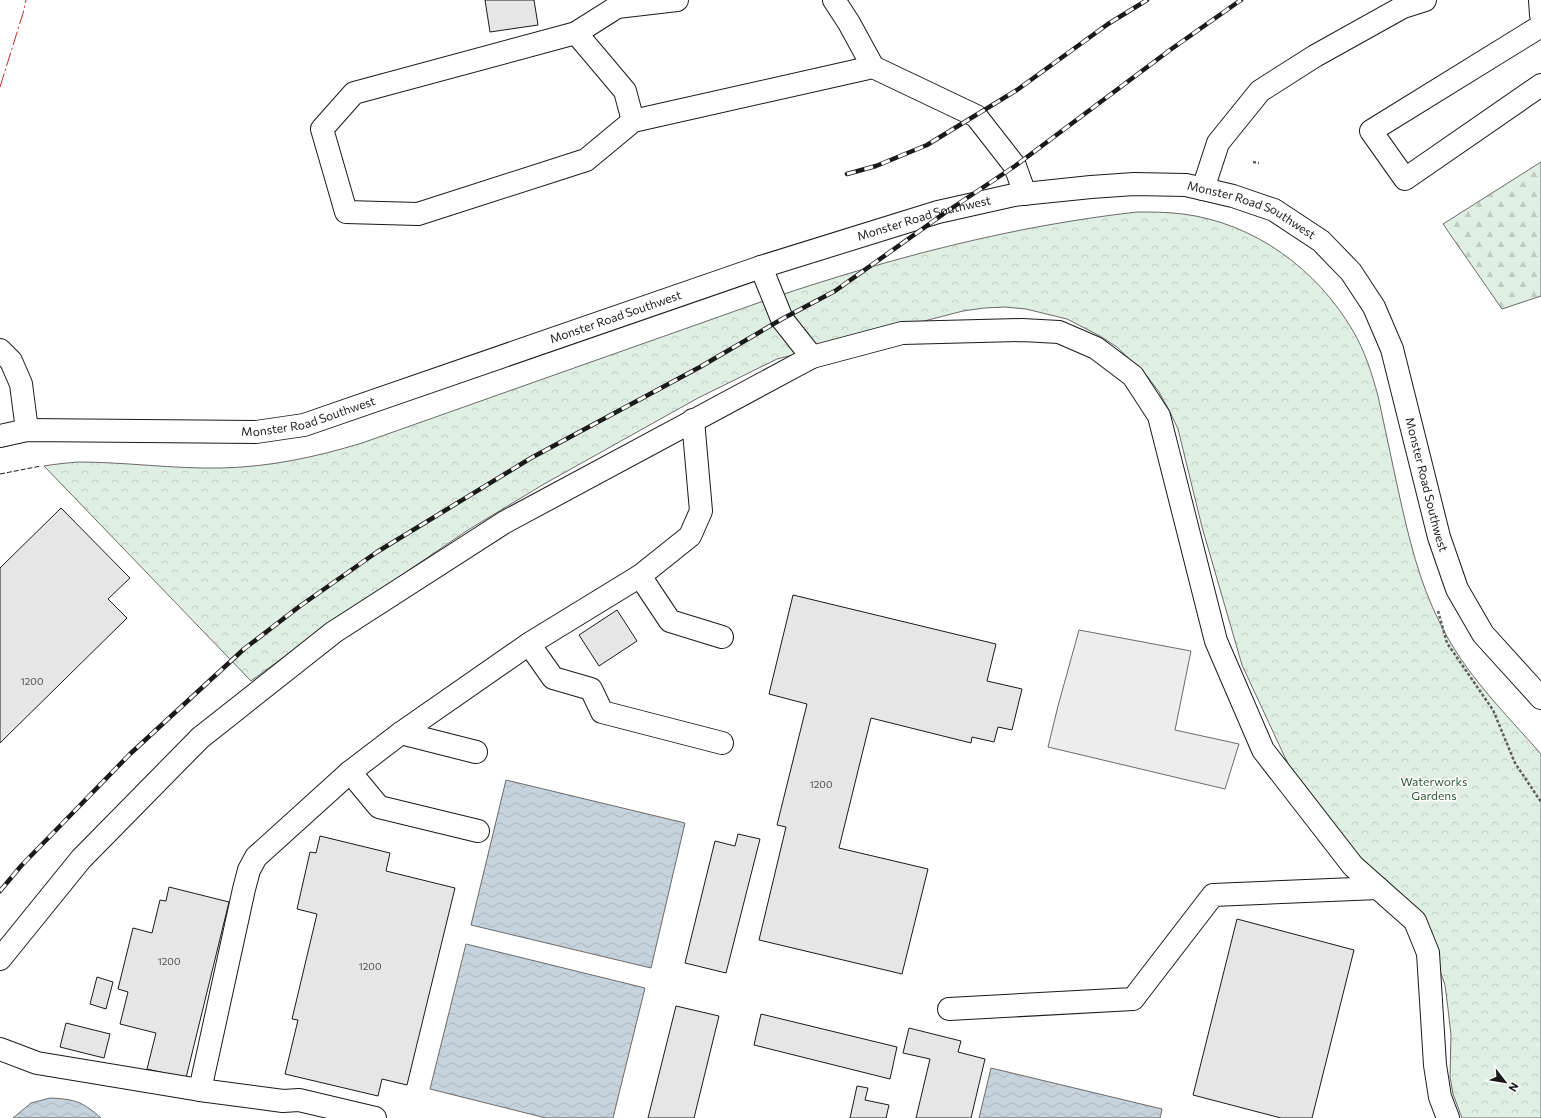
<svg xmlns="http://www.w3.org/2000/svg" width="1541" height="1118" font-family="Commissioner,sans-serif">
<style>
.forest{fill:url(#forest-firs);stroke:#6a6a6a}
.park{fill:url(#park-crowns);stroke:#6a6a6a}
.parking{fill:#ededed;stroke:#6a6a6a}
.water{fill:url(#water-waves);stroke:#6a6a6a}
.building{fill:#e6e6e6;stroke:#1a1a1a}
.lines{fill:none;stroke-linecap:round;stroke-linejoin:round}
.minor-casing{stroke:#1a1a1a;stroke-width:24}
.path{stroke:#5f5f5f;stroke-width:2.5;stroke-dasharray:3 2;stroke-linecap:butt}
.minor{stroke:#fff;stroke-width:22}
.rail-casing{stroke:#1a1a1a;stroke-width:4.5}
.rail{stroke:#fff;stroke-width:3;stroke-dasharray:9;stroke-linecap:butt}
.fence{stroke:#1a1a1a;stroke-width:1;stroke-dasharray:5 2;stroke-linecap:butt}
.power{stroke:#c62828;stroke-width:1;stroke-dasharray:14 3 2 3;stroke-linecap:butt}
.labels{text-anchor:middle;stroke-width:3;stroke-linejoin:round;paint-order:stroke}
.number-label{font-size:10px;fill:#4d4d4d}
.street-label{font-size:12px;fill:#1a1a1a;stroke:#fff}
.park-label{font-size:12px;fill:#2b5a34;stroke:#fff}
</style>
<defs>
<pattern id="forest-firs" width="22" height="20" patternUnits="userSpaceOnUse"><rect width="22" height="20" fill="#e0efe3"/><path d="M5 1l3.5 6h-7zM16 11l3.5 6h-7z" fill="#c0ccc2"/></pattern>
<pattern id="park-crowns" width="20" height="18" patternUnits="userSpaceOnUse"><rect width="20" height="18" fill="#e0efe3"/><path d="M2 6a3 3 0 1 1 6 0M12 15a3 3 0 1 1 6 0" fill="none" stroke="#c0ccc2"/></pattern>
<pattern id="water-waves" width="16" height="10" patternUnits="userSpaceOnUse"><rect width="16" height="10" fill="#c6d2dc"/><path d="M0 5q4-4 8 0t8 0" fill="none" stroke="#aab4bc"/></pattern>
</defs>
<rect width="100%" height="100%" fill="#fff"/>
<path class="forest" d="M 1541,162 L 1541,296 L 1502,309 L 1443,224 Z"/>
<path class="park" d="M 1137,212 C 1152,212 1167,212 1183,214 C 1254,223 1317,269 1353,331 C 1365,351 1372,374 1378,396 C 1385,429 1392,461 1399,494 C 1409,538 1419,582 1440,623 C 1464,673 1505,713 1541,754 L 1541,1118 L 1462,1118 L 1453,1094 L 1450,1077 L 1451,1035 L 1448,1009 L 1445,985 L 1438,965 L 1397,905 L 1295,779 L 1242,665 L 1202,527 L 1178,429 L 1169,410 L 1159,392 L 1147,376 L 1117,347 L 1100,336 L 1067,319 L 1026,309 L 1005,307 L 984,308 L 963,311 L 777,359 L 698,398 L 544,484 L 468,530 L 322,629 L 251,681 L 44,466 C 55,464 67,463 78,462 C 126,462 173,469 221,468 C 270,467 316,457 362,443 L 772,298 C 891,258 1012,226 1137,212 Z"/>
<path class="parking" d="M 1079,630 L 1191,651 L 1175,730 L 1239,744 L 1225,789 L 1048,747 L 1058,706 Z"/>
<path class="water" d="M 506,780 L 685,823 L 651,968 L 471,925 Z
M 466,944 L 645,988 L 613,1118 L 546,1118 L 430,1089 Z
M 991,1068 L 1162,1109 L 1160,1118 L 979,1118 Z
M 50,1098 C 75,1099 83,1102 101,1118 L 13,1118 L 31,1103 Z"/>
<path class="building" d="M 485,0 L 534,0 L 538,25 L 490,32 Z
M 61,508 L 130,578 L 108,599 L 127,618 L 0,743 L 0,568 Z
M 793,595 L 996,644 L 987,681 L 1022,689 L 1012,730 L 998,727 L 994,742 L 972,737 L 971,743 L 871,718 L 839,848 L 928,869 L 902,974 L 759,940 L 786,827 L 777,825 L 807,704 L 769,694 Z
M 617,610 L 637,641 L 599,666 L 579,635 Z
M 738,834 L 760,839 L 726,973 L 685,963 L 715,841 L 735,846 Z
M 320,836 L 390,853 L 386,871 L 455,888 L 407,1085 L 382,1079 L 378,1096 L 285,1074 L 298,1020 L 292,1019 L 317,914 L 297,909 L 310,852 L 316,853 Z
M 169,887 L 229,902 L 186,1078 L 147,1069 L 156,1033 L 120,1024 L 128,992 L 118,989 L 133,928 L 152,933 L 160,900 L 166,901 Z
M 1237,919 L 1354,950 L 1312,1118 L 1281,1118 L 1193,1095 Z
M 97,977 L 113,982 L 106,1009 L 90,1004 Z
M 676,1006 L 719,1016 L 694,1118 L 648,1118 Z
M 761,1014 L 897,1047 L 890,1079 L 754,1045 Z
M 66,1023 L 110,1034 L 104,1058 L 60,1047 Z
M 909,1028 L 961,1041 L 958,1052 L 985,1059 L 971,1118 L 916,1118 L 930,1059 L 903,1053 Z
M 857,1086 L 868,1088 L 865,1100 L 889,1105 L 886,1118 L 850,1118 Z"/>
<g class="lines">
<g class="minor-casing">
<g id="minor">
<path d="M 834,0 L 849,23 L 873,67"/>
<path d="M 1540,0 L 1541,15"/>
<path d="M 1541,26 L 1371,131 L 1405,179 L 1541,85"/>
<path d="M 576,33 L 354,93 L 322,129 L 346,212 L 418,214 L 586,160 L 633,121 L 873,67 L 976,116 L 1015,166 L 1025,194"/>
<path d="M 633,121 L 625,91 L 576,33 L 617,7 L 677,0"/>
<path d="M 1203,189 L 1218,143 L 1260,91 L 1315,56 L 1403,7 L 1425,0"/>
<path d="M 761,267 L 782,319 L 812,357"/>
<path d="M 0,350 L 11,361 L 21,384 L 27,430"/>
<path id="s1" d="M 0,436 L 27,430 L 256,432 L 304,425 L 761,267 L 938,212 L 1014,195 L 1091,187 L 1134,184 L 1186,185 L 1233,196 L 1274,210 L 1321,241 L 1351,272 L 1374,307 L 1392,349 L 1439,537 L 1457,589 L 1483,634 L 1541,698"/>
<path d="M 640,576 L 670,621 L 722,637"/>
<path d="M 529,644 L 553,678 L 591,689 L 602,712 L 722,743"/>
<path d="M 401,733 L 476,752"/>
<path d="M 350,772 L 379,807 L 478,831"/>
<path d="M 0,959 L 81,859 L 200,738 L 334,632 L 505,522 L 812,357 L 902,333 L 1022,330 L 1059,332 L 1096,348 L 1133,376 L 1159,416 L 1216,641 L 1263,750 L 1353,866 L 1415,921 L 1428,953 L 1435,1065 L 1440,1097 L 1448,1118"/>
<path d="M 949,1009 L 1133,999 L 1213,895 L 1378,888"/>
<path d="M 0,1049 L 37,1063 L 200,1090 L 283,1101 L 299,1100 L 375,1118"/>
<path d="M 200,1090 L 244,889 L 249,870 L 256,857 L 350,772 L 401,733 L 529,644 L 640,576 L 690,536 L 701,511 L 693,420"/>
</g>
</g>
<path class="path" d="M 1253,162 L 1259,163
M 1438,611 L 1447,643 L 1493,710 L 1515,763 L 1541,802"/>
<use href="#minor" class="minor"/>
<g class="rail-casing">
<path id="rail" d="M 847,174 L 876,166 L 927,145 L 1017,90 L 1108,24 L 1147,0
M 0,891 L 21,866 L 130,754 L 244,649 L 300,606 L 377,552 L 531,458 L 700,367 L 782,319 L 835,291 L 949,210 L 1015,166 L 1170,50 L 1241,0"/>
</g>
<use href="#rail" class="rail"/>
<path class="fence" d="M 0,474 L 41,466"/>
<path class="power" d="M 0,87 L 24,10 L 26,0"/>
</g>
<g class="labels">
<g class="number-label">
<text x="32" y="685">1200</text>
<text x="821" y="788">1200</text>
<text x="169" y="965">1200</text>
<text x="370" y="970">1200</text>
</g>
<g class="street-label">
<text dy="4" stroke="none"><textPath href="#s1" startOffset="1295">Monster Road Southwest</textPath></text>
<text dy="4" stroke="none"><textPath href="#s1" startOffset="959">Monster Road Southwest</textPath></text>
<text dy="4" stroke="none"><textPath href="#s1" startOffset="635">Monster Road Southwest</textPath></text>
<text dy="4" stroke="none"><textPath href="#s1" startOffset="311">Monster Road Southwest</textPath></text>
<text dy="4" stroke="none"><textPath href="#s1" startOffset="1643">Monster Road Southwest</textPath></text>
</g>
<g class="park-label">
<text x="1434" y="786">Waterworks<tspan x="1434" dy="14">Gardens</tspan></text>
</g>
</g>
<g transform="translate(1505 1082) rotate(121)" stroke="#ffffff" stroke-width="3" paint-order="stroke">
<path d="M0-3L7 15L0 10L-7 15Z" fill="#1a1a1a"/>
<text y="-6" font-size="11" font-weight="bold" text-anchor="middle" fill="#1a1a1a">N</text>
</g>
</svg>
